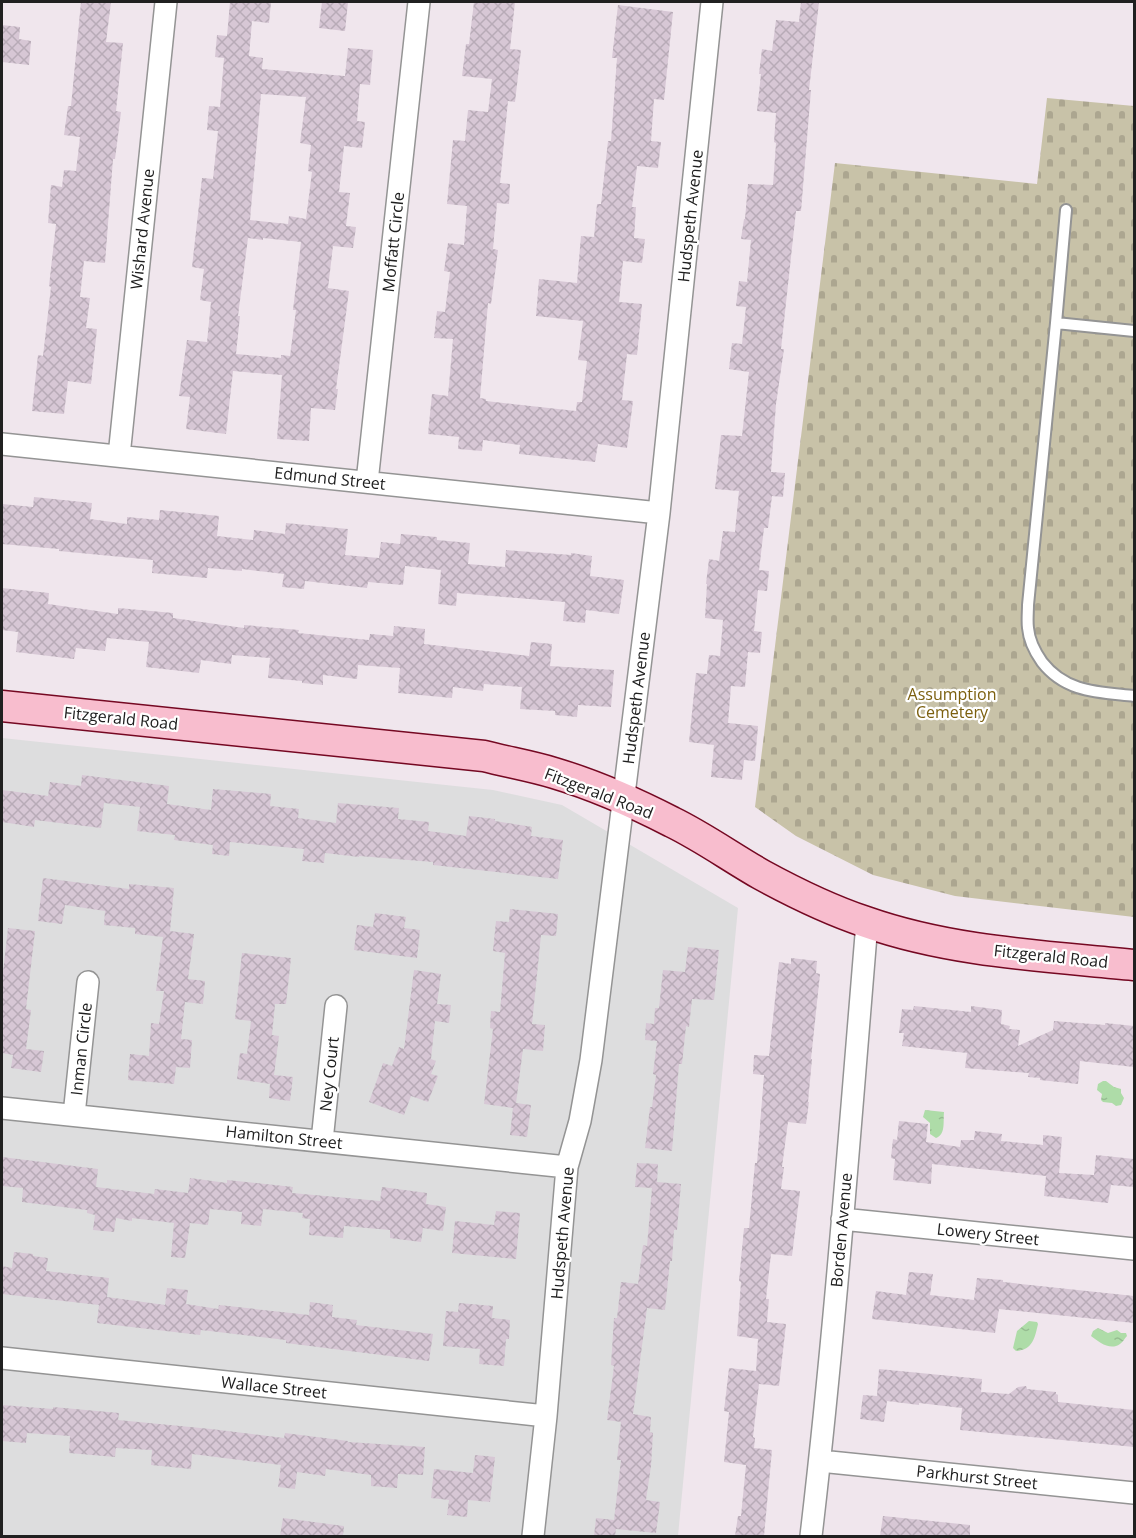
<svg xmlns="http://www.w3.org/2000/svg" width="1136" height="1538" font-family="'Open Sans',sans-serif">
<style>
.residential{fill:#ddddde}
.cemetery{fill:url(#cemetery-stones)}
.water{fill:url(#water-ripples)}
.building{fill:url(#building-cross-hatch);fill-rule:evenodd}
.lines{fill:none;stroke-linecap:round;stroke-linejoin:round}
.service-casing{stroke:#949494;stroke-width:14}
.minor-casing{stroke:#949494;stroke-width:24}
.secondary-casing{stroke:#750822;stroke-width:33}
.service{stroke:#fff;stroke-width:10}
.minor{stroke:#fff;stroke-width:21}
.secondary{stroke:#f8bdce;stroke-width:30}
.labels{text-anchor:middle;stroke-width:4.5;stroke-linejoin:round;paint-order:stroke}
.street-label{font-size:16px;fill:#202020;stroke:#fff}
.park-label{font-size:16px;fill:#7c600f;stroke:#fff}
</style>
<defs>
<pattern id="cemetery-stones" width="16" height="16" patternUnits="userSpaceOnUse" patternTransform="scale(1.5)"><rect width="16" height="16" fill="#c8c2a8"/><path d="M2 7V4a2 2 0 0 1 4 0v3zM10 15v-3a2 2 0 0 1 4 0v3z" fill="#aca690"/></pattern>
<pattern id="water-ripples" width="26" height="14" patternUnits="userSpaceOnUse" patternTransform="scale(1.5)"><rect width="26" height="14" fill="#aedca8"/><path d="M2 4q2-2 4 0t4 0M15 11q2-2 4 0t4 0" fill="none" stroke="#95bc90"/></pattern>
<pattern id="building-cross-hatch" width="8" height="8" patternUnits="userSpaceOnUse" patternTransform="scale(1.5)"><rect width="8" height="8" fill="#d7c7d5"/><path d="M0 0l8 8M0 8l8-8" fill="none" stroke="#b8abb7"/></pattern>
</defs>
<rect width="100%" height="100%" fill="#f0e6ed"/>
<path class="residential" d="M 2,738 L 493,790 L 562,805 L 738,908 L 678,1536 L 2,1536 Z"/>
<path class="cemetery" d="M 1047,98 L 1134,106 L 1134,917 L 955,896 L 873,875 L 796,836 L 755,807 L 835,163 L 1037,184 Z"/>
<path class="water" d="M 1103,1081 L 1106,1081 L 1114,1087 L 1121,1089 L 1121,1093 L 1124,1098 L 1121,1105 L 1116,1106 L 1112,1103 L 1103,1102 L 1101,1100 L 1102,1094 L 1097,1090 L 1098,1084 Z
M 925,1110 L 944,1112 C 943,1122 946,1134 936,1138 L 930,1134 L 930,1123 L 923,1117 Z
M 1029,1321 L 1037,1322 L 1038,1324 C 1035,1337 1033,1350 1016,1351 L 1013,1348 L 1017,1331 Z
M 1098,1328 L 1108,1333 L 1117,1330 L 1121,1333 L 1126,1333 L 1127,1336 C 1124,1339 1123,1342 1120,1344 C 1110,1351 1099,1342 1091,1336 L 1093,1331 Z"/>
<path class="building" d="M 81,2 L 111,2 L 106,42 L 123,43 L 116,111 L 121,112 L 115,159 L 113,159 L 105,263 L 84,261 L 80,297 L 90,298 L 86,328 L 97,329 L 91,384 L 68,381 L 64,414 L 32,411 L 38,355 L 43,356 L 51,287 L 49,286 L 56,224 L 48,223 L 51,185 L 62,187 L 64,170 L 76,171 L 80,137 L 64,135 L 68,106 L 71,106 Z
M 230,2 L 271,2 L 269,23 L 252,21 L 249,56 L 263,58 L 262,69 L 345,76 L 348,48 L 373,50 L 370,85 L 360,84 L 357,121 L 365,122 L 362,148 L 344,146 L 339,192 L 350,193 L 346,226 L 356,227 L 353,248 L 333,246 L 328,288 L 349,291 L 336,389 L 338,389 L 335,410 L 311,408 L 309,441 L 277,439 L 282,375 L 233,371 L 226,434 L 186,429 L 190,397 L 179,396 L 187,340 L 207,342 L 211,302 L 200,300 L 204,269 L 192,267 L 202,178 L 213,179 L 218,131 L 207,130 L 209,106 L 220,107 L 224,58 L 215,57 L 217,35 L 227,36 ZM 261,94 L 306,97 L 300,143 L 311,145 L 308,171 L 312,172 L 306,219 L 289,216 L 288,224 L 250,220 ZM 248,238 L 263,240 L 263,238 L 301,242 L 293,310 L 296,310 L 290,356 L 281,355 L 281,358 L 236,354 L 240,316 L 238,316 Z
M 322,2 L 348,2 L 345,31 L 319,28 Z
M 474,2 L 515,2 L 510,49 L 521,50 L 515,102 L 508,101 L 500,183 L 510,184 L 509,204 L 497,203 L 493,249 L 498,250 L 491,304 L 488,303 L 480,398 L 486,399 L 486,401 L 576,411 L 577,402 L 582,402 L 587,361 L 578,360 L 583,321 L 536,316 L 539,279 L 577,283 L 581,236 L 594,237 L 597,204 L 601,204 L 608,141 L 611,141 L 617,58 L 612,58 L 618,5 L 673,12 L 664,100 L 654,99 L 651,141 L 661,142 L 658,168 L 637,166 L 632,207 L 636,207 L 634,238 L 645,239 L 642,263 L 623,261 L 619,302 L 642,304 L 637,355 L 627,354 L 622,400 L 633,401 L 627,448 L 598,444 L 595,462 L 519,454 L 520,445 L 483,440 L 482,451 L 458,449 L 459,437 L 428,434 L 432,394 L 448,396 L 453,339 L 434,338 L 437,311 L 445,312 L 450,272 L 444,271 L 448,243 L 464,245 L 467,206 L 447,204 L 453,140 L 465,141 L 468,110 L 488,112 L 492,79 L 462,76 L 466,44 L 469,44 Z
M 801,2 L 819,2 L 809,90 L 811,90 L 801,211 L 796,211 L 781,349 L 784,349 L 776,404 L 771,472 L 785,473 L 783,497 L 772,496 L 768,528 L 764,528 L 759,570 L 769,571 L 767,591 L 758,590 L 754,631 L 762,632 L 760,653 L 748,652 L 745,687 L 731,686 L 728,723 L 758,726 L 755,761 L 744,760 L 742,780 L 711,777 L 714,745 L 689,742 L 696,673 L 707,674 L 709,655 L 720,656 L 723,620 L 705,618 L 707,584 L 706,584 L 709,559 L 719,561 L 723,531 L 735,532 L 739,491 L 715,489 L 721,435 L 742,436 L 749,372 L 729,369 L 732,343 L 742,344 L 746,307 L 736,306 L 739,281 L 747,282 L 751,240 L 741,239 L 744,219 L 745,219 L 748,184 L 773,185 L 776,143 L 774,142 L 776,113 L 757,111 L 761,74 L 759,74 L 762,49 L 772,51 L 776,20 L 799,22 Z
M 2,25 L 20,27 L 19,39 L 31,41 L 29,65 L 2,62 Z
M 34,497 L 92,503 L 90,519 L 127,524 L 127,517 L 159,520 L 160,510 L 219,516 L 217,536 L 253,540 L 254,530 L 285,534 L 286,523 L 348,529 L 345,555 L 379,558 L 381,542 L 400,544 L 401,534 L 437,537 L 437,540 L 470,543 L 468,564 L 505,567 L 506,550 L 571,555 L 571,553 L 592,556 L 590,576 L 624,580 L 619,614 L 586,610 L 585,623 L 563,621 L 565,602 L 457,593 L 456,606 L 438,604 L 441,570 L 405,566 L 403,585 L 368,582 L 367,588 L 305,581 L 304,589 L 282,587 L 284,574 L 242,569 L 242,571 L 208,568 L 207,578 L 152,573 L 153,560 L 59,551 L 59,549 L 2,544 L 2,504 L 33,507 Z
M 2,588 L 49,593 L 48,604 L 118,614 L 118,608 L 173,613 L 173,618 L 244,628 L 244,625 L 299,630 L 298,633 L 369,640 L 370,634 L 393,636 L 394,626 L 425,629 L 424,644 L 529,656 L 531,642 L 552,644 L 550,666 L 614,670 L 611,707 L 578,705 L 577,717 L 555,715 L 555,711 L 520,709 L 522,687 L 484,684 L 483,691 L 453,687 L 452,698 L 398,693 L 400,668 L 358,665 L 357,679 L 323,675 L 323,685 L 302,683 L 302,681 L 268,678 L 270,658 L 232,655 L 231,664 L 201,660 L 199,673 L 146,667 L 149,642 L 107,638 L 105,651 L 76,648 L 74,659 L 16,652 L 18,632 L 2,630 Z
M 82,775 L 169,786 L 167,804 L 211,810 L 213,789 L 271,794 L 270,806 L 299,809 L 298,818 L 336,823 L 338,803 L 399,808 L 398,819 L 429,822 L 428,831 L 466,836 L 469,816 L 495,819 L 495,821 L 532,827 L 531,836 L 563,840 L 558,879 L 433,865 L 433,862 L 359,856 L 359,857 L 325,853 L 324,863 L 302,861 L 304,849 L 230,842 L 229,856 L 212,854 L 213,845 L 174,840 L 175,835 L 137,831 L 140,807 L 104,803 L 101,828 L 35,820 L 34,827 L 2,822 L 2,790 L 48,796 L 50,782 L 81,786 Z
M 43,878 L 129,889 L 129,884 L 174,888 L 170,931 L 194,934 L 188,979 L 205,981 L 203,1004 L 185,1002 L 181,1039 L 192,1040 L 190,1068 L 176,1067 L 174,1084 L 128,1080 L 130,1054 L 149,1056 L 151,1023 L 159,1024 L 164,991 L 156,991 L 163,937 L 135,934 L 135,928 L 104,925 L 105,911 L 65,905 L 62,924 L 38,921 Z
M 510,909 L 558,914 L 556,936 L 541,935 L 532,1024 L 545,1025 L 543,1051 L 523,1049 L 516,1103 L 531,1105 L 527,1137 L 510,1135 L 513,1108 L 484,1104 L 493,1029 L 490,1028 L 491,1011 L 500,1012 L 505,953 L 493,951 L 496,921 L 509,922 Z
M 375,913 L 406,917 L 404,928 L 420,930 L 417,958 L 354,950 L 357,925 L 373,927 Z
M 8,928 L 35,931 L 26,1009 L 31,1010 L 26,1049 L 44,1051 L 41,1072 L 11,1068 L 13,1055 L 2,1053 L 2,981 Z
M 688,947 L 719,950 L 714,1000 L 692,999 L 689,1027 L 686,1026 L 682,1064 L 679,1064 L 672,1151 L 645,1148 L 650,1107 L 652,1107 L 656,1075 L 653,1074 L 657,1041 L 645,1040 L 646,1023 L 654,1024 L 655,1008 L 659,1008 L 663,970 L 685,972 Z
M 242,953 L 291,958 L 286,1004 L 275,1004 L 272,1035 L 279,1036 L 274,1075 L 293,1077 L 290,1101 L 269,1098 L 270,1084 L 237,1079 L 240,1053 L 247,1054 L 251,1021 L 235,1019 Z
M 791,958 L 817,961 L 816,973 L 820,974 L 811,1059 L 812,1059 L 808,1102 L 809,1102 L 806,1124 L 788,1122 L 782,1167 L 784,1167 L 781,1189 L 800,1191 L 792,1256 L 771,1254 L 766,1299 L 769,1299 L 767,1322 L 786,1324 L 779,1386 L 759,1384 L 753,1437 L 755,1438 L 754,1448 L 772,1450 L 764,1536 L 735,1536 L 738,1516 L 741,1516 L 746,1465 L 724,1462 L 729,1412 L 724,1411 L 729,1368 L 756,1371 L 758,1339 L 737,1336 L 741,1282 L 739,1281 L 744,1228 L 749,1228 L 755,1163 L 757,1163 L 764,1075 L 753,1074 L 754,1055 L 769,1056 L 779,962 L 791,964 Z
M 414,970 L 441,974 L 437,1004 L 451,1005 L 449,1023 L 435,1021 L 431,1059 L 436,1061 L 431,1074 L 438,1076 L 428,1102 L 411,1096 L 404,1115 L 369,1102 L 383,1063 L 392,1066 L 399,1047 L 404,1049 Z
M 914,1006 L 971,1012 L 971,1006 L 1002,1010 L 1001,1024 L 1010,1026 L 1009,1029 L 1020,1030 L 1018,1046 L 1053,1030 L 1054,1021 L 1105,1025 L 1105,1023 L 1134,1026 L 1134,1067 L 1080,1061 L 1078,1084 L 1040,1080 L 1040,1078 L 1028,1077 L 1029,1073 L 965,1068 L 967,1053 L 902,1046 L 904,1033 L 899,1033 L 902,1009 L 913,1010 Z
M 899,1121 L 928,1124 L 926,1142 L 960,1147 L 961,1140 L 974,1140 L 975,1131 L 1002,1134 L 1001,1141 L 1043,1145 L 1043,1135 L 1062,1137 L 1059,1173 L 1094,1175 L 1096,1155 L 1134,1159 L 1134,1187 L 1111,1185 L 1108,1203 L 1044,1196 L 1046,1176 L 932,1164 L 931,1184 L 893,1180 L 895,1159 L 891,1158 L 893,1139 L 897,1140 Z
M 2,1157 L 98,1169 L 96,1187 L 154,1194 L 155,1189 L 188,1193 L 190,1178 L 227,1183 L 227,1180 L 293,1187 L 292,1193 L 380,1201 L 382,1187 L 427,1193 L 426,1204 L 446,1207 L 443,1231 L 423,1228 L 421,1242 L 390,1238 L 390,1230 L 344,1226 L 343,1238 L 309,1235 L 310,1219 L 302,1218 L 303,1213 L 263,1209 L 261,1226 L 241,1224 L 242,1212 L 210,1209 L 208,1225 L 190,1223 L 185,1258 L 171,1257 L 174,1223 L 132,1218 L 132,1221 L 116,1218 L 114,1232 L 93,1230 L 95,1215 L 87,1213 L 87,1210 L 22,1202 L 23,1188 L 2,1186 Z
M 637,1163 L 658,1164 L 657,1182 L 681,1184 L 677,1230 L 674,1230 L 672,1261 L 670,1261 L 665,1310 L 647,1308 L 633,1414 L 651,1417 L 650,1432 L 653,1433 L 651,1466 L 646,1500 L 660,1502 L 656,1533 L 616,1529 L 615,1536 L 594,1536 L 596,1518 L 614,1520 L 621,1460 L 617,1460 L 621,1422 L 607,1420 L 614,1366 L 611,1365 L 614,1318 L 617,1318 L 621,1282 L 638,1284 L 643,1245 L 647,1246 L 652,1188 L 635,1187 Z
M 496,1211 L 520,1213 L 516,1259 L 452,1253 L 455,1221 L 494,1225 Z
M 14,1252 L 33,1254 L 33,1256 L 48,1258 L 46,1271 L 109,1278 L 107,1297 L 165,1305 L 167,1288 L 188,1290 L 186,1304 L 218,1309 L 219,1305 L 309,1315 L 310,1302 L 333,1305 L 332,1317 L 357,1320 L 356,1325 L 433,1334 L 429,1361 L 286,1343 L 286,1340 L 201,1330 L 200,1335 L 97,1323 L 99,1305 L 2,1294 L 2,1266 L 12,1268 Z
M 909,1272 L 933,1274 L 930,1295 L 974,1300 L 977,1278 L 1003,1280 L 1003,1282 L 1134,1296 L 1134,1323 L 999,1309 L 995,1333 L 872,1319 L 876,1291 L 906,1295 Z
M 459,1303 L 493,1306 L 492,1318 L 510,1320 L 509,1339 L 506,1339 L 504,1366 L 479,1364 L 480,1349 L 443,1346 L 446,1311 L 458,1312 Z
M 879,1369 L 982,1379 L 981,1392 L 1009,1394 L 1018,1387 L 1026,1386 L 1027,1389 L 1056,1392 L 1056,1394 L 1058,1395 L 1058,1402 L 1134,1410 L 1134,1447 L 960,1430 L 962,1408 L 919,1403 L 919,1405 L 887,1401 L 884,1422 L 860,1419 L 863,1395 L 877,1396 Z
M 2,1405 L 53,1409 L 53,1407 L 119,1413 L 118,1420 L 211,1429 L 284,1438 L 285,1433 L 348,1441 L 348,1442 L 425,1447 L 423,1475 L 398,1474 L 397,1488 L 371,1486 L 371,1475 L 326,1469 L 325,1476 L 297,1472 L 295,1489 L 278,1487 L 281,1465 L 192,1454 L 191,1469 L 151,1465 L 152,1450 L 116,1448 L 115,1457 L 69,1453 L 70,1436 L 27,1433 L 26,1443 L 2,1441 Z
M 475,1455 L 495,1457 L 490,1502 L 468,1500 L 467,1517 L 447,1515 L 449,1500 L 431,1498 L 434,1469 L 473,1473 Z
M 883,1516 L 970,1525 L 970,1536 L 880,1536 Z
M 283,1518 L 344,1526 L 343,1536 L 280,1536 Z"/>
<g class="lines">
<g class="service-casing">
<path id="service" d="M 1066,210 L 1056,323 L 1028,605 C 1028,612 1027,621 1028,628 C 1029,640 1035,652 1042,662 C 1066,693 1099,692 1134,696
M 1056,323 L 1134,331"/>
</g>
<g class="minor-casing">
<path id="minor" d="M 2,444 L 659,513
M 119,456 L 166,2
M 367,482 L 419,2
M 2,1108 L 567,1167
M 74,1115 L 88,982
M 322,1141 L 336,1006
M 842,1219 L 1134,1249
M 2,1358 L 546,1416
M 820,1461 L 1134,1493
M 533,1536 L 546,1416 L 567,1167 L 580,1121 L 591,1060 L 659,513 L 712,2
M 811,1536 C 835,1333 850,1127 867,923"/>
</g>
<g class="secondary-casing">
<path id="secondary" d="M 2,706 L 484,756 C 507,762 531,766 554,773 C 594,785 635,803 672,822 C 703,837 732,858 762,875 C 795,893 830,910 866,922 C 951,952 1045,956 1134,965"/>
</g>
<use href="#service" class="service"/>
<use href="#minor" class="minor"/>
<use href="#secondary" class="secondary"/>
</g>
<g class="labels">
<g class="street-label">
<text transform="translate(690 216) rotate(-84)" y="6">Hudspeth Avenue</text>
<text transform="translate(142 229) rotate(-84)" y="6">Wishard Avenue</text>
<text transform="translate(393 242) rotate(-84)" y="6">Moffatt Circle</text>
<text transform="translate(330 478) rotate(6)" y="6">Edmund Street</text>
<text transform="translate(636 698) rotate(-83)" y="6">Hudspeth Avenue</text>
<text transform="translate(121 718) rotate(6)" y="6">Fitzgerald Road</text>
<text transform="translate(599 793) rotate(21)" y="6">Fitzgerald Road</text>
<text transform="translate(1051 956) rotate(6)" y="6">Fitzgerald Road</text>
<text transform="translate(81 1049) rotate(-84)" y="6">Inman Circle</text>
<text transform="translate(329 1074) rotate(-84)" y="6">Ney Court</text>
<text transform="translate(284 1137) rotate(6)" y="6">Hamilton Street</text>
<text transform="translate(841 1230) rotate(-85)" y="6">Borden Avenue</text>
<text transform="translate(562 1233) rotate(-85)" y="6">Hudspeth Avenue</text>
<text transform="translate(988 1234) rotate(6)" y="6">Lowery Street</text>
<text transform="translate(274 1387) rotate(6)" y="6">Wallace Street</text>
<text transform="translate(977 1477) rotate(6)" y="6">Parkhurst Street</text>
</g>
<g class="park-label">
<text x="952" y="700">Assumption<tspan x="952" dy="18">Cemetery</tspan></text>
</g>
</g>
<rect width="1136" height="1538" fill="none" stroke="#202020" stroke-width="6"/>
</svg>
